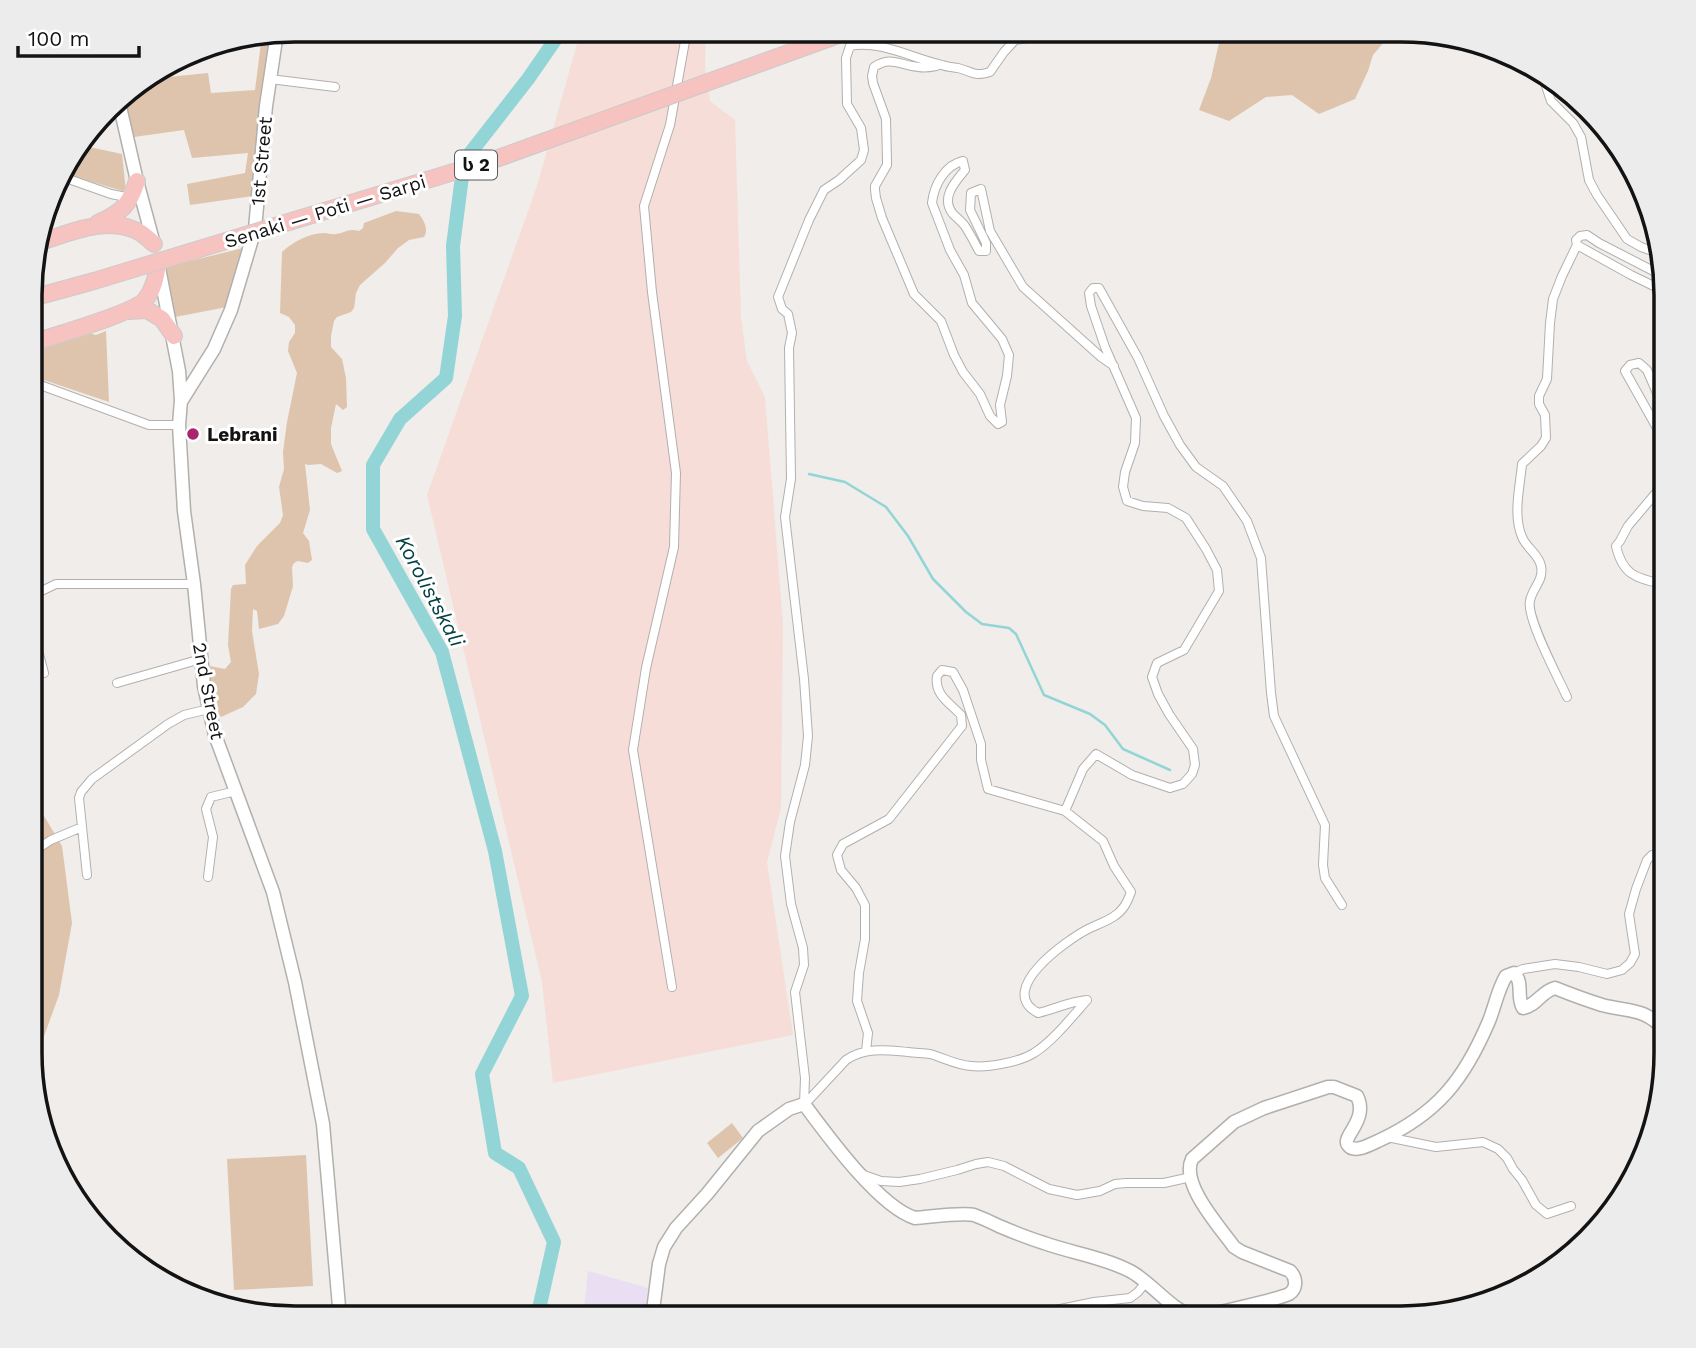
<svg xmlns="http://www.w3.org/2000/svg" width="1696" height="1348" font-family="'Work Sans','Noto Sans Georgian',sans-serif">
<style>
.industrial{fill:#f7ddd7}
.education{fill:#eadef3}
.green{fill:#dec4ad}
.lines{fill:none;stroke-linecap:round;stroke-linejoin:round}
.stream{stroke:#93d5d6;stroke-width:2.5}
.river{stroke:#93d5d6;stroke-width:14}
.street-casing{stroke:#b2b0ad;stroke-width:10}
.secondary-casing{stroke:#b2b0ad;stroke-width:15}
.highway-casing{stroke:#cbcbcb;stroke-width:18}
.street{stroke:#fff;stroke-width:8}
.secondary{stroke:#fff;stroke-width:12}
.highway{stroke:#f6c3c0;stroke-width:16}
.highway-bridge-casing{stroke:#cbcbcb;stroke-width:18;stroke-linecap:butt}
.highway-bridge{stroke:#f6c3c0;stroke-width:16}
.poi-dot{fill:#a9246d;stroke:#fff;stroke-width:2.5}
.labels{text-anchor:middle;stroke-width:6;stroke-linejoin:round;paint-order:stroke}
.shield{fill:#fff;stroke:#5a5a5a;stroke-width:2}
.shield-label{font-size:18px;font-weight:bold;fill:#141313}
.street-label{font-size:19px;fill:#141313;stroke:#fff}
.poi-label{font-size:19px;font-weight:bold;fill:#141313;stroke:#fff;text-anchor:start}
.water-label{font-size:21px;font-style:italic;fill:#024243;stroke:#fff}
.rim{fill:none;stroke:#141313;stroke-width:3.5}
</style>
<rect width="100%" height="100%" fill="#f0edea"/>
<path class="industrial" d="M 582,30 L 706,30 L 705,69 L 710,101 L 735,120 L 741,318 L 747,361 L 765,397 L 783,624 L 781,808 L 767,862 L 793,1035 L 553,1083 L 542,982 L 427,495 L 537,186 L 579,37 Z"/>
<path class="education" d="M 588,1271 L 648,1288 L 644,1318 L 583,1318 Z"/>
<path class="green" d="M 1222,30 L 1388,30 L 1389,36 L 1373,55 L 1368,71 L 1355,99 L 1319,114 L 1292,95 L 1266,97 L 1229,121 L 1199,110 L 1211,78 Z
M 272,33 L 253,196 L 190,205 L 187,184 L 245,173 L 248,153 L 192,158 L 184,130 L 134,137 L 124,93 L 149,79 L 208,73 L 211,93 L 255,90 L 262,35 Z
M 80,145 L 122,154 L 126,192 L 62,173 L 65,163 Z
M 396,211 L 419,214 C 424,221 429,229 424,237 L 409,240 L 398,248 L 385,263 L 360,285 L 356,293 L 354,308 L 351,312 L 337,317 L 334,321 L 331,336 L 331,347 L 342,359 L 346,378 L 347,407 L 343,410 L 336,404 L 331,428 L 331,444 L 342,471 L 337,473 L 321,464 L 308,465 L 305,464 L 310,510 L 303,533 L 309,541 L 312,560 L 308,563 L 298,561 L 294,563 L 292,567 L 293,586 L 284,616 L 278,624 L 259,629 L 257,611 L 253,609 L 252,631 L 259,674 L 256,694 L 243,707 L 221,717 C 209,706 208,681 205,665 L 225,669 L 231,662 L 228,645 L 231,589 L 233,585 L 246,584 L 245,565 L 257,546 L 280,523 L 283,515 L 279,487 L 284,469 L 283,452 L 287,422 L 297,373 L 288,351 L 289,342 L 295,333 L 295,325 L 289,317 L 280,313 L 282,252 C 293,242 309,233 324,233 C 328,233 332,235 336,234 C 347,233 346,228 359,231 L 363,228 L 364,223 Z
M 243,248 L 227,307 L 175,317 L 166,267 Z
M 59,325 L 96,335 L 106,331 L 109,402 L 32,376 L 32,335 Z
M 41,811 L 62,846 L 72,923 L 59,995 L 31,1072 L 31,817 Z
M 732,1123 L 743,1138 L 718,1158 L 707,1143 Z
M 306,1155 L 313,1286 L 234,1290 L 227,1159 Z"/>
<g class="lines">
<path class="stream" d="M 809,474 L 845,482 L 886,507 L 908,536 L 933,579 L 966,612 L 982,624 L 1009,628 L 1016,634 L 1044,695 L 1090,714 L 1105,725 L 1123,749 L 1170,770"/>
<path class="river" d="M 537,1318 L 554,1242 L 519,1168 L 495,1153 L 482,1074 L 522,996 L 495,851 L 442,652 L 373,529 L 373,465 L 400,419 L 446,378 L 455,316 L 453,246 L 464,161 L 528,79 L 562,30"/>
<g class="street-casing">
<path id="street" d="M 936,66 C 931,67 924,68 919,67 C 901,66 891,55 874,67 L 872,76 L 873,83 L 886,119 L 887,161 L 887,165 L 875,186 L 875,190 L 876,198 L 882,218 L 914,294 L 941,321 L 954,355 L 963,372 L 980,394 L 990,416 L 998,424 L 1002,422 L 1000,405 L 1007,376 L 1009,355 L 1002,339 L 972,303 L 964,275 L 950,250 L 932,203 C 934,185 945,165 963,161 L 965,170 C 955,182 940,198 953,214 C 957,218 962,222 965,226 C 970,234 975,243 979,251 L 986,251 L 986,243 L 970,210 L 971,193 L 981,189 L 990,231 L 1023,287 L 1101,357 L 1114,366
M 1542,74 L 1551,101 L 1573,123 L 1581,137 L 1589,180 L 1597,195 L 1627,239 L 1641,247 L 1658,253
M 270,79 L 335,87
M 60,176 L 111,194 L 131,198
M 1663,276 L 1599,243 L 1587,235 L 1580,236 L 1576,240 L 1577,245 L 1631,275 L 1666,292
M 32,382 L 149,425 L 179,425
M 1666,444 L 1625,371 L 1630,365 L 1639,363 L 1647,370 L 1666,414
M 1666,585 C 1638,578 1623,577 1616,546 L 1620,541 L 1628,526 L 1666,481
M 31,596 L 56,584 L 194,584
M 31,624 L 44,673
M 117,683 L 201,659
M 1567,697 C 1559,679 1526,618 1530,601 C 1532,588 1544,581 1541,566 C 1539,555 1528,549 1523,539 C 1512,517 1520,487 1522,464 L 1541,446 L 1546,438 L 1545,415 L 1539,404 L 1539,396 L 1547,379 L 1550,323 L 1553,299 L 1562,276 L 1577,245
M 1065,811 L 1083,769 L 1096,754 L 1132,775 L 1170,788 L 1183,784 L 1192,774 L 1195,765 L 1193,749 L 1169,714 L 1158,694 L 1152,677 L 1157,663 L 1184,650 L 1219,591 L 1217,570 L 1206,549 L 1186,518 L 1168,508 L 1143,506 L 1127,501 L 1123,487 L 1125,472 L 1135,443 L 1136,418 L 1105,347 L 1091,306 L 1089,293 L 1093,288 L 1099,288 L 1138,358 L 1164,416 L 1180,445 L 1196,467 L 1223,486 L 1247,521 L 1261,558 L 1271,693 L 1274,716 L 1325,825 L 1323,865 L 1325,878 L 1342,905
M 31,853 L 51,840 L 82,827
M 87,875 L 79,798 L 81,792 L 92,779 L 168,724 L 184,715 L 209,709
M 208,877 L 213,837 L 206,809 L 211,797 L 236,791
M 1514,973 L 1523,969 L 1555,964 L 1579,967 L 1607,974 L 1622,970 L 1630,963 L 1635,954 L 1629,914 L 1636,889 L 1647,860 L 1652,855 L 1666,853
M 672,987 L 633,750 L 646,668 L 674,547 L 676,473 L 652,292 L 644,206 L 670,125 L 687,30
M 866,1051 L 868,1033 L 857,1001 L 859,973 L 865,939 L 865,905 L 856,888 L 841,870 L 837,855 L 843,844 L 889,819 L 962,726 L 961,715 C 950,703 934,695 937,676 L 942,670 L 953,672 L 963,690 L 981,744 L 981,760 L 988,789 L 1065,811 L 1103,841 L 1114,866 L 1131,892 C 1127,903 1123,911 1113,917 C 1105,922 1096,925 1088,929 C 1067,940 995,990 1038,1013 C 1056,1009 1067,1002 1087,1000
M 804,1104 L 805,1078 L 795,992 L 804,965 L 803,948 L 791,904 L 785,856 L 790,822 L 805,765 L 808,736 L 804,679 L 785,517 L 791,479 L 789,348 L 792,333 L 788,314 L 782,309 L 778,297 L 809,220 L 824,190 L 839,180 L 861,160 L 864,150 L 861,128 L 847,104 L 846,58 L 850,46 C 880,40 912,58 942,65 C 947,67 953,67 958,68 C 974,72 973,77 990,72 L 1004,52 L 1015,40 L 1073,30
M 805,1104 L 846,1060 C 865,1047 886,1050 908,1052 C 915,1053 923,1053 930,1054 C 944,1058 956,1065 971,1066 C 987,1068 1020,1062 1034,1053 C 1052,1042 1072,1017 1087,1000
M 1387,1137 L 1436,1147 L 1483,1142 L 1498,1149 L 1507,1158 L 1513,1169 L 1522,1180 L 1536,1205 L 1547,1214 L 1571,1206
M 861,1174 L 881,1181 L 899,1182 L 920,1179 L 957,1170 L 976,1164 L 988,1162 L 1004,1166 L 1049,1189 L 1077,1195 L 1100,1191 L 1115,1184 L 1126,1183 L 1164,1183 L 1191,1177
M 1017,1318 L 1094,1302 L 1130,1298 L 1138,1292 L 1147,1281"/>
</g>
<g class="secondary-casing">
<path id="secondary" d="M 118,98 L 137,181 L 154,244
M 159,268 L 179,371 L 181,400 L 179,425 L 184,511 L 194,584 L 204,686 L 215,735 L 273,892 L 295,982 L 323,1124 L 340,1318
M 182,400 L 214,349 L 231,310 L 255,229 L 266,106 L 277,33
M 652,1318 L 659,1264 L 664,1247 L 676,1228 L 707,1194 L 758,1131 L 789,1109 L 804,1104 C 827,1135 879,1207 915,1218 C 930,1217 962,1212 974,1215 C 982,1218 991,1222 999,1226 C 1013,1232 1028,1238 1044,1243 C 1072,1253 1103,1257 1130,1271 C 1150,1281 1176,1315 1195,1316 C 1205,1317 1281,1298 1289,1294 C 1298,1288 1296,1277 1290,1271 L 1242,1252 L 1234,1247 C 1220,1227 1180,1184 1192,1159 L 1234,1122 L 1264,1108 L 1328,1087 L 1334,1087 L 1357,1096 C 1369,1120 1341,1137 1348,1145 C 1354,1154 1371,1144 1378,1141 C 1437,1114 1464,1080 1489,1021 C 1495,1006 1498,989 1506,976 L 1514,973 C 1524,983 1516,997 1523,1008 C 1536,1006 1542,991 1555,988 C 1570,994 1586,1000 1602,1005 C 1629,1012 1644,1007 1666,1031"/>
</g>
<g class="highway-casing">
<path id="highway" d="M 98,223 C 122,212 129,206 137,181
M 38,243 C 69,233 109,214 141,233 C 145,236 150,240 154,244
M 32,298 L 94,281
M 128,311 L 147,310 L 162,319 L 174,336
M 32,343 C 53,336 134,313 145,300 C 154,289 156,277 158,264"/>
</g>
<use href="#street" class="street"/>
<use href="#secondary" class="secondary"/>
<use href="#highway" class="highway"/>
<g class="highway-bridge-casing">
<path id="highway-bridge" d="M 94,281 L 493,160 L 852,30"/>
</g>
<use href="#highway-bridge" class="highway-bridge"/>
</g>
<circle class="poi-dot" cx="193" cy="434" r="7"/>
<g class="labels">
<rect class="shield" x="455" y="150.5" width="42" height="29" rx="5"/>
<g class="shield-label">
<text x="476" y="171">ს 2</text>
</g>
<g class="street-label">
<text transform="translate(261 161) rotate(-85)" y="7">1st Street</text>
<text transform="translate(325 211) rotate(-17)" y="7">Senaki — Poti — Sarpi</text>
<text transform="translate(209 691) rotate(79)" y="7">2nd Street</text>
</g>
<g class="poi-label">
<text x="207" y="441">Lebrani</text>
</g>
<g class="water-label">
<text transform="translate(430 591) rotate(62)" y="7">Korolistskali</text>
</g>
</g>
<path d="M0 0H1696V1348H0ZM295 42H1401A253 253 0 0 1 1654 295V1053A253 253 0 0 1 1401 1306H295A253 253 0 0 1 42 1053V295A253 253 0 0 1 295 42Z" fill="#ececec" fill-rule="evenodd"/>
<path class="rim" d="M295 42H1401A253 253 0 0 1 1654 295V1053A253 253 0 0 1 1401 1306H295A253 253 0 0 1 42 1053V295A253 253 0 0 1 295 42Z"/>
<path d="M18 46v10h121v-10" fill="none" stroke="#141313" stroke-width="3.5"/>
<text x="28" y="46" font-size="21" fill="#141313" stroke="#ffffff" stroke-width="5" paint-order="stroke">100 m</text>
</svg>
